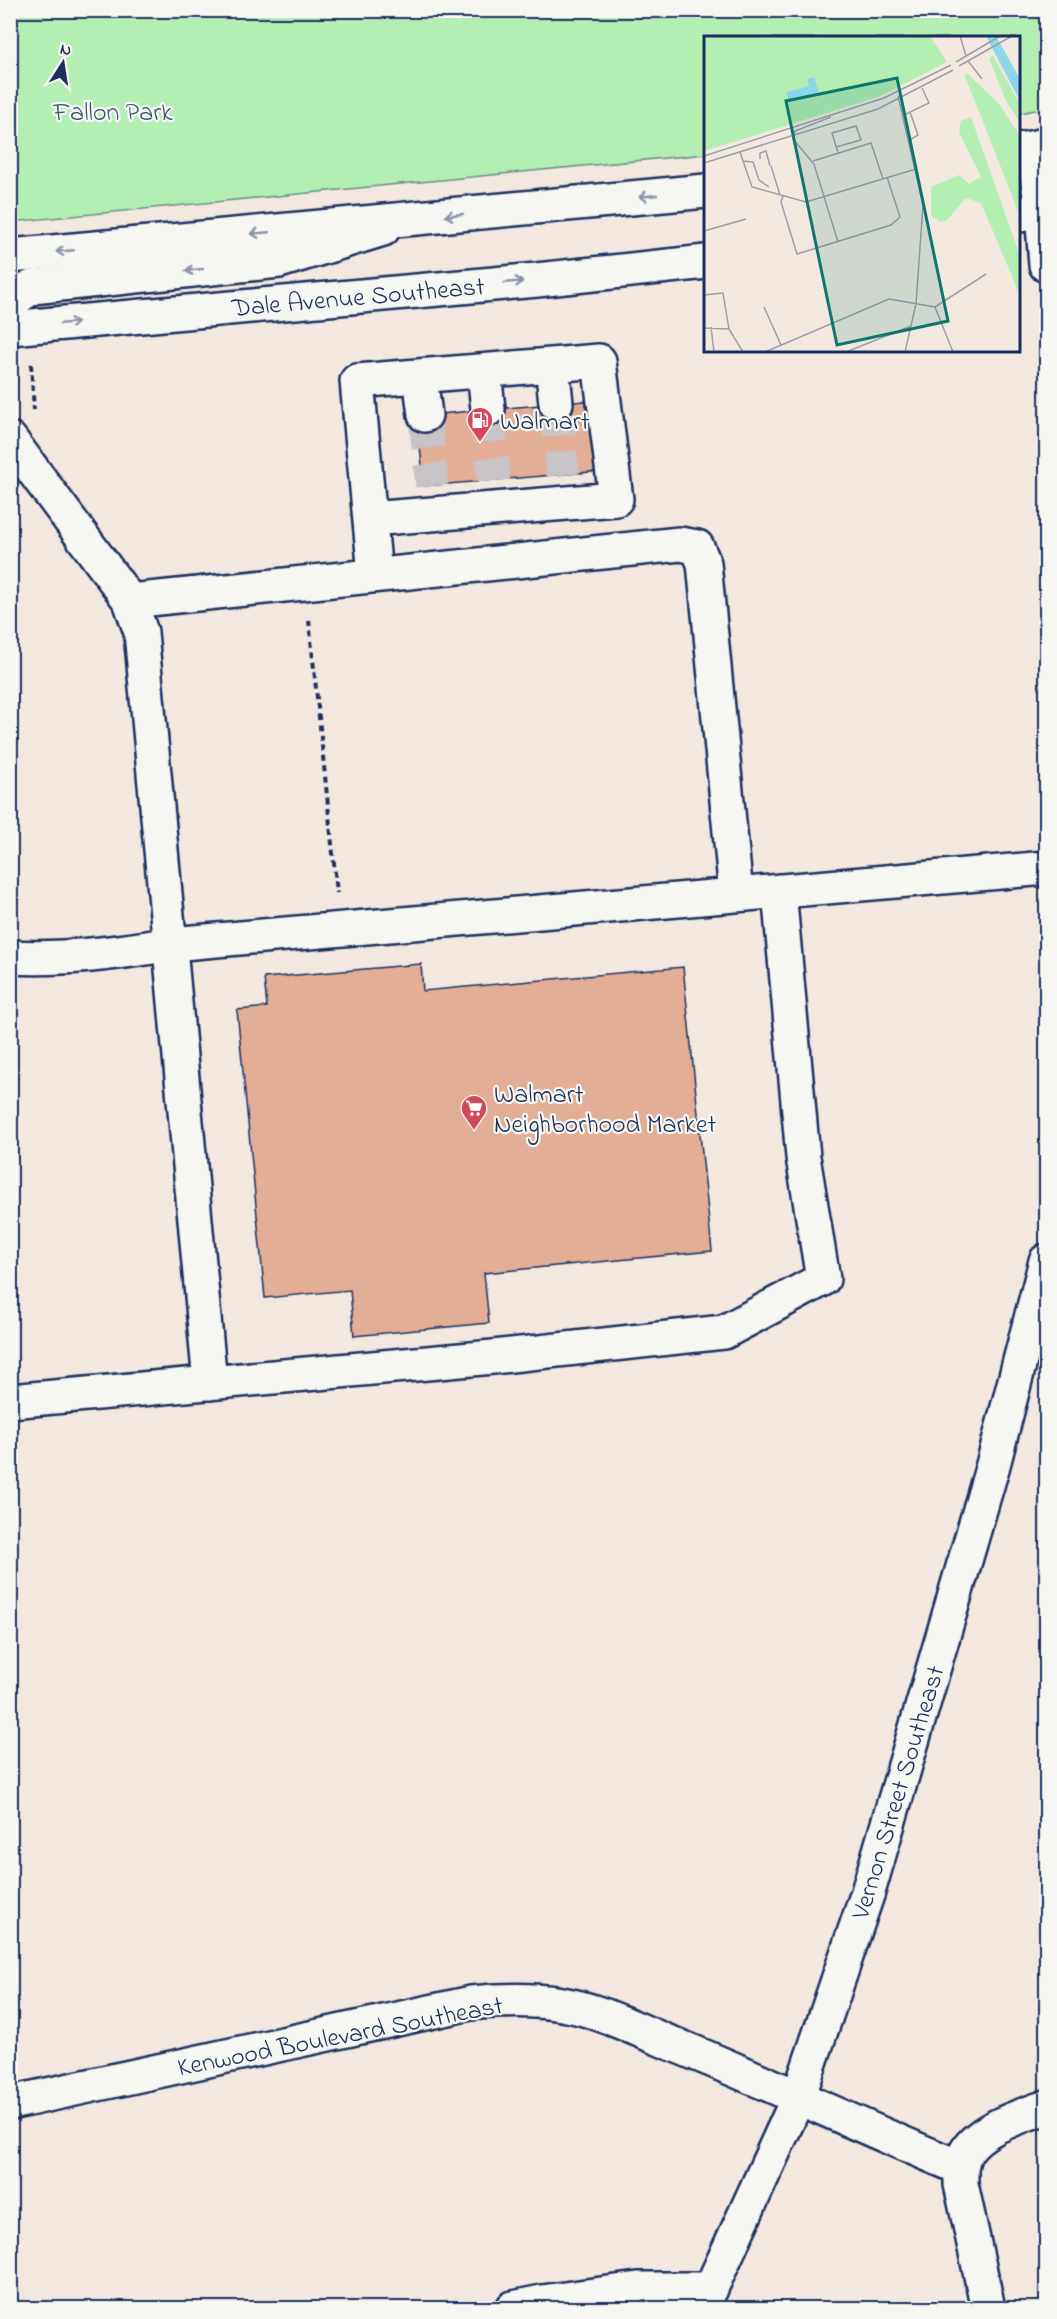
<svg xmlns="http://www.w3.org/2000/svg" width="1057" height="2319" font-family="'Indie Flower',sans-serif">
<style>
.green{fill:#b3eeb3;stroke:#678e88;stroke-width:1.5}
.building{fill:#e2ae96;stroke:#1b2f5e;stroke-width:1.5}
.lines{fill:none;stroke-linecap:round;stroke-linejoin:round}
.minor-tunnel{stroke:#c7c3c6;stroke-width:33;stroke-dasharray:33 16;stroke-linecap:butt}
.minor-casing{stroke:#1b2f5e;stroke-width:38}
.major-casing{stroke:#1b2f5e;stroke-width:38}
.path{stroke:#1b2f5e;stroke-width:4;stroke-dasharray:6 4.5;stroke-linecap:butt}
.minor{stroke:#f6f6f2;stroke-width:33}
.major{stroke:#f6f6f2;stroke-width:33}
.oneway{stroke:#8892a8}
.labels{text-anchor:middle;stroke-width:4.5;stroke-linejoin:round;paint-order:stroke}
.park-label{font-size:26px;fill:#39556f;stroke:#f6f6f2}
.street-label{font-size:26px;fill:#1b2f5e;stroke:#f6f6f2}
.poi-label{font-size:26px;fill:#1b2f5e;stroke:#f6f6f2;text-anchor:start}
.inset-road{fill:none;stroke:#9c9eac;stroke-width:1.5}
.view{fill:#0f766e;fill-opacity:0.15;stroke:#0f766e;stroke-width:3}
.inset-edge{fill:none;stroke:#1b2f5e;stroke-width:3}
</style>
<rect width="100%" height="100%" fill="#f2e8e0"/>
<filter id="ink" filterUnits="userSpaceOnUse"><feTurbulence type="fractalNoise" baseFrequency=".0167" numOctaves="2"/><feDisplacementMap in="SourceGraphic" scale="12" xChannelSelector="R" yChannelSelector="G"/><feConvolveMatrix kernelMatrix="1 2 1 2 8 2 1 2 1" color-interpolation-filters="sRGB"/></filter>
<g filter="url(#ink)">
<path class="green" d="M 11,10 L 1046,11 L 1046,108 L 1020,113 L 1020,38 L 706,38 L 706,154 L 11,222 Z"/>
<path class="building" d="M 596,400 L 602,471 L 424,486 L 417,416 Z
M 421,964 L 423,991 L 683,967 L 712,1251 L 484,1273 L 489,1323 L 354,1336 L 350,1290 L 265,1298 L 237,1010 L 267,1007 L 264,978 Z"/>
<g class="lines">
<path class="minor-tunnel" d="M 556,403 L 563,475
M 488,409 L 494,481
M 425,415 L 432,486"/>
<g class="minor-casing">
<path id="minor" d="M 1033,148 L 1042,211 L 1046,265
M 10,302 L 32,287 L 279,261 L 383,229
M 552,365 L 556,403
M 484,371 L 488,409
M 420,376 L 425,415
M 10,439 L 130,601 L 141,632 L 210,1383
M 370,519 L 616,499 L 599,361 L 357,381 L 375,575
M 130,601 L 680,544 L 697,547 L 704,563 L 736,894
M 10,957 C 64,960 118,953 171,944 L 1046,868
M 10,1401 L 493,1357 L 724,1332 L 823,1279 L 803,1157 L 779,891
M 10,2103 L 471,2003 C 501,2000 531,1999 562,2004 C 600,2010 637,2030 673,2044 C 770,2083 864,2128 961,2168 L 961,2184 L 988,2308
M 961,2168 C 962,2164 963,2158 965,2154 C 977,2129 1021,2116 1046,2107
M 513,2308 L 542,2302 L 638,2289 L 711,2289
M 702,2308 L 798,2098 L 868,1892 L 993,1465 L 1046,1261"/>
</g>
<g class="major-casing">
<path id="major" d="M 1020,150 L 1046,145
M 1020,215 L 1046,210
M 10,256 L 706,191
M 10,328 L 537,280 L 706,262"/>
</g>
<path class="path" d="M 31,364 L 34,410
M 309,620 L 337,893"/>
<use href="#minor" class="minor"/>
<use href="#major" class="major"/>
</g>
<defs><path id="oneway-shaft" d="M-6 0H5M1.5-3L5.5 0L1.5 3" fill="none" stroke-width="1.6" stroke-linecap="round" stroke-linejoin="round" transform="scale(1.5)"/></defs>
<g class="oneway">
<use href="#oneway-shaft" transform="translate(648 196) rotate(174)"/>
<use href="#oneway-shaft" transform="translate(454 215) rotate(174)"/>
<use href="#oneway-shaft" transform="translate(260 233) rotate(175)"/>
<use href="#oneway-shaft" transform="translate(65 251) rotate(175)"/>
<use href="#oneway-shaft" transform="translate(194 270) rotate(174)"/>
<use href="#oneway-shaft" transform="translate(514 282) rotate(-5)"/>
<use href="#oneway-shaft" transform="translate(69 323) rotate(-5)"/>
</g>
</g>
<defs>
<g id="fuel-pin" transform="scale(1.35)"><path d="M0 17L-7.5 6A9.5 9.5 0 1 1 7.5 6Z" fill="#d1495b" stroke="#f6f6f2"/><path d="M-5.5-6h7V0h2V4h1.3V-2.5L3-4.5l.8-.8L6-3V5H2.5V1h-1V6h-7ZM-4.2-4.7v3.2H.2V-4.7Z" fill="#fff"/></g>
<g id="supermarket-pin" transform="scale(1.35)"><path d="M0 17L-7.5 6A9.5 9.5 0 1 1 7.5 6Z" fill="#d1495b" stroke="#f6f6f2"/><path d="M-6-5.5h2.5l.6 2H6L4.5 2H-2.5L-4.4-4H-6ZM-1.5 3.2a1.3 1.3 0 1 0 .1 0ZM3 3.2a1.3 1.3 0 1 0 .1 0Z" fill="#fff"/></g>
</defs>
<g fill-rule="evenodd">
<use href="#fuel-pin" x="480" y="420"/>
<use href="#supermarket-pin" x="474" y="1108"/>
</g>
<g class="labels">
<g class="park-label">
<text x="113" y="120">Fallon Park</text>
</g>
<g class="street-label">
<text transform="translate(358 296) rotate(-5)" y="9">Dale Avenue Southeast</text>
<text transform="translate(897 1792) rotate(-73)" y="9">Vernon Street Southeast</text>
<text transform="translate(340 2035) rotate(-11)" y="9">Kenwood Boulevard Southeast</text>
</g>
<g class="poi-label">
<text x="500" y="429">Walmart</text>
<text x="494" y="1102">Walmart<tspan x="494" dy="30">Neighborhood Market</tspan></text>
</g>
</g>
<g transform="translate(704 36)">
<rect width="316" height="316" fill="#f2e8e0"/>
<path d="M 0,0 L 226,0 L 243,26 L 174,61 L 0,115 ZM 289,20 L 316,68 L 316,86 L 302,65 L 285,22 ZM 263,37 L 295,68 L 316,100 L 316,180 L 261,40 ZM 267,81 L 316,220 L 316,259 L 277,167 L 262,162 L 243,184 L 236,186 L 227,180 L 227,151 L 255,139 L 265,148 L 277,141 L 255,96 L 257,85 Z" fill="#b3eeb3"/>
<path d="M 282,0 L 292,0 L 316,43 L 316,65 ZM 110,41 L 115,57 L 85,66 L 82,56 L 105,50 L 103,43 Z" fill="#8bd8eb"/>
<path class="inset-road" d="M 256,0 L 262,20M 264,25 L 278,43M 252,26 L 296,0M 255,30 L 308,0M 194,60 L 219,169 L 212,268 L 201,316M 200,79 L 225,67 L 218,52M 127,81 L 91,95 L 89,103 L 110,128 L 134,206M 206,104 L 214,99 L 206,76M 132,111 L 157,104 L 152,90 L 128,97 L 134,117M 36,116 L 48,151 L 102,166 L 212,133M 0,120 L 180,62 L 247,29M 56,123 L 56,117 L 62,115 L 66,130M 38,125 L 49,126 L 55,144 L 65,151M 109,125 L 167,107 L 179,143M 0,127 L 174,73 L 249,34M 67,130 L 76,159M 79,160 L 77,166 L 93,218 L 187,189 L 196,181 L 183,141M 0,195 L 42,183M 0,259 L 19,257 L 25,293M 60,271 L 77,309M 231,271 L 282,238M 7,291 L 10,316M 0,292 L 25,293 L 39,316M 61,316 L 185,263 L 231,271 L 249,316M 142,316 L 207,290"/>
<path class="view" d="M 193,42 L 244,285 L 133,309 L 82,65 Z"/>
<rect width="316" height="316" class="inset-edge"/>
</g>
<rect width="1057" height="2319" fill="none" stroke="#f6f6f2" stroke-width="36"/>
<rect x="18" y="18" width="1021" height="2283" fill="none" stroke="#1b2f5e" stroke-width="2" filter="url(#ink)"/>
<g transform="translate(63 63) rotate(12)" stroke="#f6f6f2" stroke-width="4.5" paint-order="stroke">
<path d="M0-4.5L10 22L0 15L-10 22Z" fill="#1b2f5e"/>
<text y="-9" font-size="16" font-weight="bold" text-anchor="middle" fill="#1b2f5e">N</text>
</g>
</svg>
